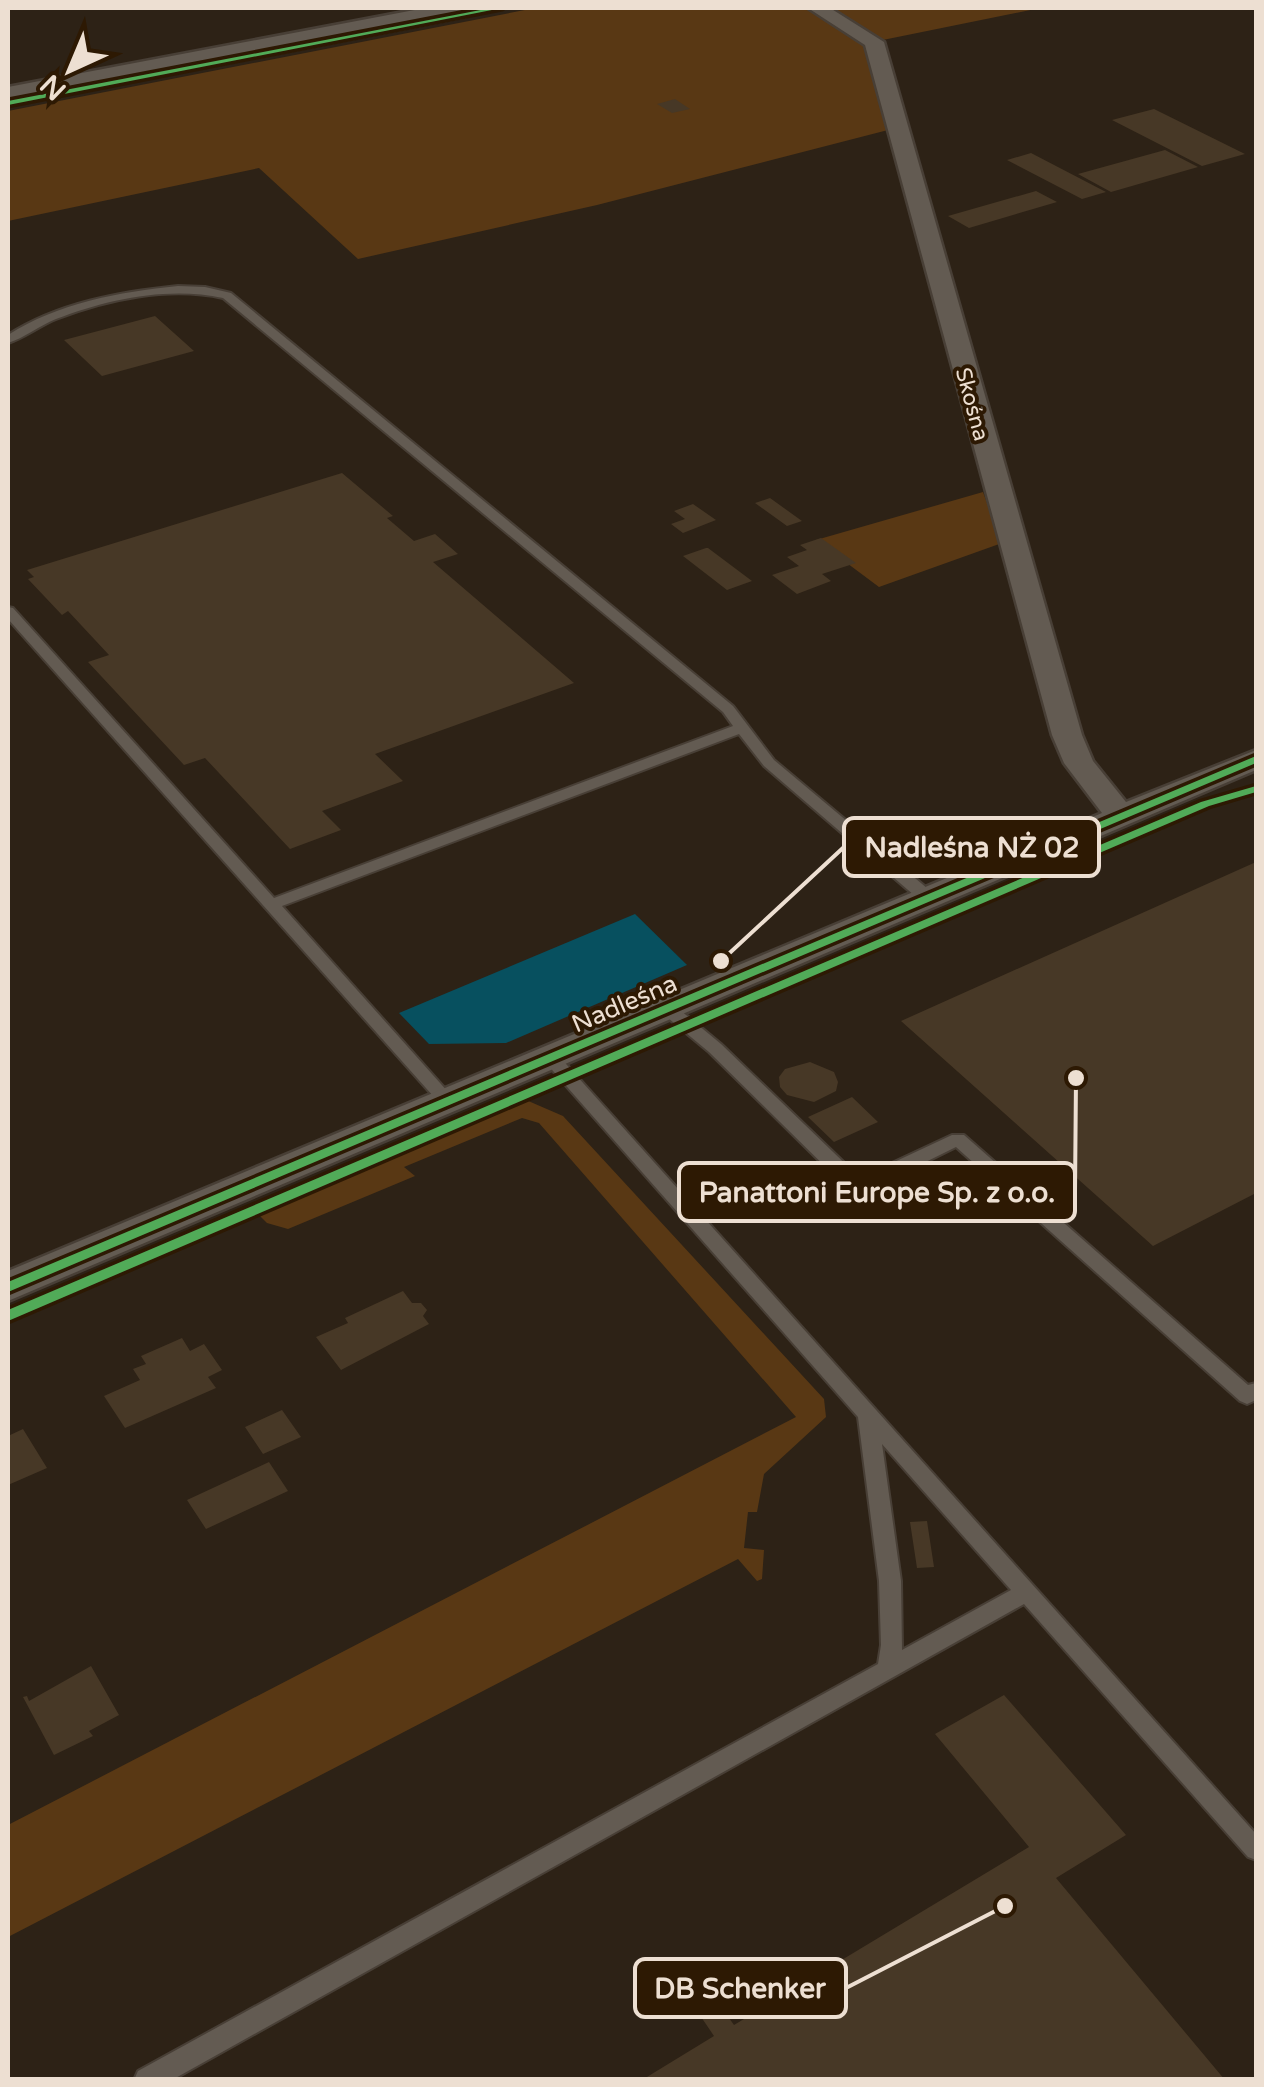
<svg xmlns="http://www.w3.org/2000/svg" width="1264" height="2087" font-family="'Varela Round',sans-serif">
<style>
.green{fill:#593814}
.water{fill:#07505f}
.building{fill:#473826}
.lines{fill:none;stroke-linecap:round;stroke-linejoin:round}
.service-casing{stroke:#483f36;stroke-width:4}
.minor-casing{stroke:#483f36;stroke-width:5}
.secondary-casing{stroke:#483f36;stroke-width:5}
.service{fill:#635b52;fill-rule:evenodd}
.minor{fill:#635b52;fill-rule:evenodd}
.secondary{fill:#635b52;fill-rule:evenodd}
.cycleway-casing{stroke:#2d1903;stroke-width:7}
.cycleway{fill:#51ab58;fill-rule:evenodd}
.labels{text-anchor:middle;stroke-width:8;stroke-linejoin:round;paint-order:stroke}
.far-street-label{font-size:22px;fill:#eddfd2;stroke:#2d1903}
.street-label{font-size:25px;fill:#eddfd2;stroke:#2d1903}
.leader{fill:none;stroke:#eddfd2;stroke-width:4}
.callout-dot{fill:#eddfd2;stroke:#2d1903;stroke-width:4}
.callout{fill:#2d1903;stroke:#eddfd2;stroke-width:4}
.callout-label{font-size:28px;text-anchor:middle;font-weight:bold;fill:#eddfd2}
</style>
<rect width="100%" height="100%" fill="#2d2216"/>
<path class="green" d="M 535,8 L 1040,8 L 868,43 L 888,130 L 597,205 L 358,259 L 259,168 L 8,221 L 8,111 Z
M 983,492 L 1002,543 L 879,587 L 816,540 Z
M 526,1100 L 563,1116 L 824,1399 L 826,1417 L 764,1474 L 757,1512 L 748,1512 L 744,1548 L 764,1550 L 762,1579 L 757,1581 L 738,1559 L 8,1937 L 8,1825 L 796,1417 L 539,1123 L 522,1118 L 404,1167 L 415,1176 L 288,1229 L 267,1223 L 258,1214 Z"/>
<path class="water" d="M 635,914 L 687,965 L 506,1043 L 429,1044 L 399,1013 Z"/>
<path class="building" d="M 675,99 L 690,109 L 672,113 L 657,104 Z
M 1154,109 L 1245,154 L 1202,166 L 1112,120 Z
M 1165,150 L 1198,167 L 1111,192 L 1078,174 Z
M 1031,153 L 1106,192 L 1082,199 L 1007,160 Z
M 1036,191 L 1057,202 L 969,228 L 948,216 Z
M 155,316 L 194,351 L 102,376 L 64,340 Z
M 342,473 L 393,516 L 387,518 L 414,541 L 435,534 L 458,554 L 433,562 L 574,683 L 375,754 L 403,781 L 322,811 L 341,830 L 290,849 L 205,758 L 184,765 L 88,662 L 109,655 L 68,611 L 62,615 L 28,579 L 34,577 L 27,570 Z
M 770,498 L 802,521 L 787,526 L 755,503 Z
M 693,504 L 716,520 L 683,533 L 671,524 L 685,519 L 674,511 Z
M 821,538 L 856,563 L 822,574 L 831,581 L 797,594 L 772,575 L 799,566 L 787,557 L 807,550 L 800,545 Z
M 706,548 L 708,548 L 752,581 L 727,590 L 683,556 Z
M 1256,862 L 1256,1193 L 1153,1246 L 901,1021 Z
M 810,1062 L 834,1072 L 838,1082 L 836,1091 L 814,1102 L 787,1095 L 780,1087 L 779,1077 L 785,1069 Z
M 852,1097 L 878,1122 L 834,1142 L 808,1117 Z
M 403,1291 L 412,1303 L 421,1303 L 427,1310 L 423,1316 L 429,1324 L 341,1370 L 316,1337 L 348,1323 L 345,1318 Z
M 182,1338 L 190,1351 L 204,1344 L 222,1370 L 208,1377 L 216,1388 L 125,1428 L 104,1396 L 140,1380 L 133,1369 L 146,1364 L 141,1356 Z
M 282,1410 L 301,1437 L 263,1454 L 245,1427 Z
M 23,1429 L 47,1468 L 8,1485 L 8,1436 Z
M 269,1462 L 288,1491 L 206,1529 L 187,1500 Z
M 927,1521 L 934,1567 L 917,1568 L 910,1522 Z
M 91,1666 L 119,1715 L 89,1731 L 93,1736 L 54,1755 L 23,1697 L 27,1696 L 29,1701 Z
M 1004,1695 L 1126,1835 L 1056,1878 L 1225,2080 L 642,2080 L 714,2036 L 695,2008 L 714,1997 L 734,2025 L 1029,1847 L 935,1734 Z"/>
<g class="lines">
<g class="service-casing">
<path id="service" d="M 178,286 L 205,287 L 231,293 L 733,706 L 774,760 L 934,894 L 936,898 L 934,902 L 922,902 L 764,766 L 739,734 L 282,906 L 457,1102 L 448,1108 L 442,1106 L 8,619 L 8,607 L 13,608 L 274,898 L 733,726 L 723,712 L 223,298 C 169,286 107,299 56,319 C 39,326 24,338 8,343 L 8,335 C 58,303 119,292 178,286 Z
M 668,1003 L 674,1005 L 721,1044 L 860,1178 L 952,1135 L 964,1135 L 1248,1385 L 1256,1383 L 1256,1400 L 1247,1404 L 1240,1401 L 956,1147 L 865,1192 L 851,1192 L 709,1052 L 662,1013 L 659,1009 L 662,1005 Z
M 552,1053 L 558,1055 L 1256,1834 L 1256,1860 L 1248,1857 L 1024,1604 L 172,2080 L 134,2080 L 138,2071 L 878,1664 L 881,1645 L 879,1581 L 858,1417 L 546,1063 L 543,1059 L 546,1055 ZM 882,1444 L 1011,1590 L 902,1650 L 901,1581 Z"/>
</g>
<g class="minor-casing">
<path id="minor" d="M 808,8 L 830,8 L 884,42 L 1082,735 L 1093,761 L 1126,802 L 1256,750 L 1256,770 L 8,1301 L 8,1271 L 1102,813 L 1064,763 L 1052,735 L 865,45 Z"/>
</g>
<g class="secondary-casing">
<path id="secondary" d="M 425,8 L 479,8 L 465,16 L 8,105 L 8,87 Z"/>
</g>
<use href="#service" class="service"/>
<use href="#minor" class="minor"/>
<use href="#secondary" class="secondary"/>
<g class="cycleway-casing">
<path id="cycleway" d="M 491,8 L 502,8 L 8,105 L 8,101 Z
M 1256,756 L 1256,763 L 8,1292 L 8,1282 Z
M 1256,786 L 1256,792 L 1209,806 L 8,1321 L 8,1310 L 1201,802 Z"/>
</g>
<use href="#cycleway" class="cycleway"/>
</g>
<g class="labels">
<g class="far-street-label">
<text transform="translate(973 404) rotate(75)" y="8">Skośna</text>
</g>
<g class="street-label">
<text transform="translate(624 1003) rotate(-23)" y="9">Nadleśna</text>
</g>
</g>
<path class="leader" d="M721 961L844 847M1076 1078L1075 1192M1005 1906L846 1988"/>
<g class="callout-dot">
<circle cx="721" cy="961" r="10"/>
<circle cx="1076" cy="1078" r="10"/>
<circle cx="1005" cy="1906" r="10"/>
</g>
<g class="callout">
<rect x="844" y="818" width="255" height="58" rx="10"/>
<rect x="679" y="1163" width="396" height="58" rx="10"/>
<rect x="635" y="1959" width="211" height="58" rx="10"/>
</g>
<g class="callout-label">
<text x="972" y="857">Nadleśna NŻ 02</text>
<text x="877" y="1202">Panattoni Europe Sp. z o.o.</text>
<text x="740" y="1998">DB Schenker</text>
</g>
<rect width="1264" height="2087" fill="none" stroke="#eddfd2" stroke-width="20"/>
<g transform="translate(70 70) rotate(224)" stroke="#2d1903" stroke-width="8" paint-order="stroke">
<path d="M0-8L18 38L0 25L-18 38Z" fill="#eddfd2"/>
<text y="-15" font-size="28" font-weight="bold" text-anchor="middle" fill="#eddfd2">N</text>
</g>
</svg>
